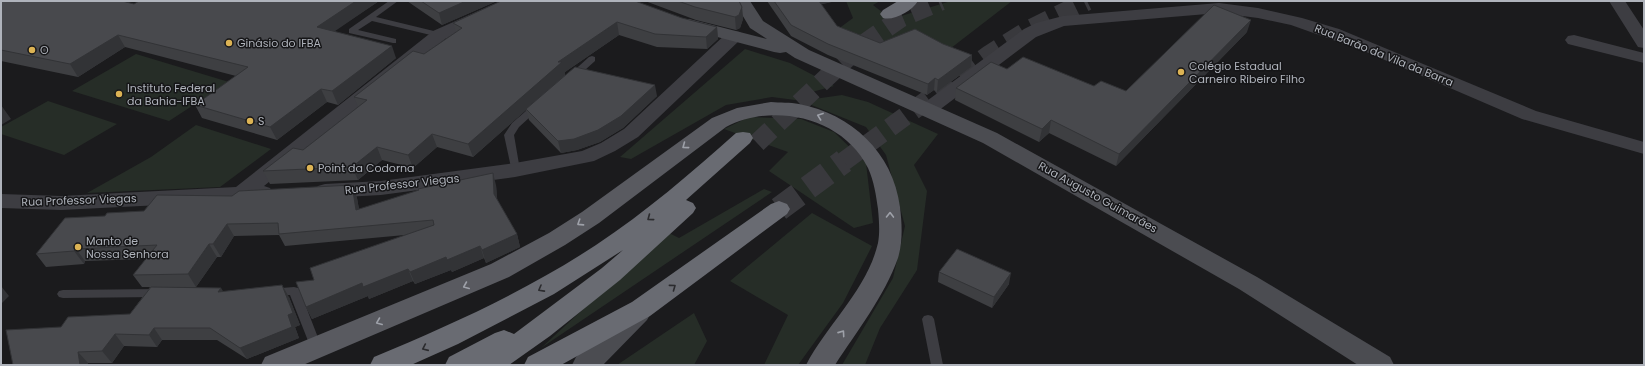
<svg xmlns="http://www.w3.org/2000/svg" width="1645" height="366" font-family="Poppins,sans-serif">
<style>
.green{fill:#262d27}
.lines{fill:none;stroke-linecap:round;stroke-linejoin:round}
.highway-tunnel-far1{stroke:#39393d;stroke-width:19;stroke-dasharray:19 10;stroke-linecap:butt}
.highway-tunnel{stroke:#39393d;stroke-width:24;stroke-dasharray:24 12;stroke-linecap:butt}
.lane{fill:#3d3d42;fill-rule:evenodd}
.street{fill:#3d3d42;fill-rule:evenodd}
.secondary{fill:#4b4c51;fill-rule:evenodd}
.primary{fill:#595a60;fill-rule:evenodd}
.highway{fill:#696b72;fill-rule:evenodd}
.wall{fill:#3e3f42}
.shaded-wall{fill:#323336}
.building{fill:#48494d;stroke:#323336}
.oneway{stroke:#9ea1a9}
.oneway2{stroke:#2b2b2e}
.poi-dot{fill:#dcb354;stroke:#161618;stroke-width:1.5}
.labels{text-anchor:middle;stroke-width:3;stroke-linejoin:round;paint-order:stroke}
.poi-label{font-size:11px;fill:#afb3bb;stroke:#161618;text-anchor:start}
.street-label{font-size:11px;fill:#afb3bb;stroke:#161618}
</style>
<rect width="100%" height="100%" fill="#1b1b1d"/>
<path class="green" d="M 846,1 L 880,1 L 873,5 L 891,19 L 951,1 L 1012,1 L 942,55 L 830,35 L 853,18 Z
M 745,49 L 790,63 L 834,86 L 812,92 L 795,100 L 772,97 L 726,105 L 631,159 L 620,157 Z
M 136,54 L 229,82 L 169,121 L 72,91 Z
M 842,95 L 868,102 L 938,134 L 914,165 L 927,191 L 917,270 L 880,328 L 865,365 L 842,365 L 893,278 L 905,226 L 886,155 L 866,127 L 809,104 L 814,99 Z
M 48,101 L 117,124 L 64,155 L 1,134 L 1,127 Z
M 749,117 L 801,119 L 834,132 L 866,163 L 873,223 L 854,228 L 769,171 L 788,152 L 724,129 Z
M 196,125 L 271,149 L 220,187 L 87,193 L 151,157 Z
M 764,189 L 772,192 L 541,348 L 667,232 L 679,238 Z
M 812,213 L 872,246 L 843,303 L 798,365 L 764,365 L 788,315 L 730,281 Z
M 694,313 L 707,341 L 694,365 L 617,365 Z"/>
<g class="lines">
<path class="highway-tunnel-far1" d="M 757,143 L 859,47 L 901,18 L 941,1
M 843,162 L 990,54 L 1030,29 L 1087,1"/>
<path class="highway-tunnel" d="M 779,209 L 844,161"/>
<path class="lane" d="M 389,1 L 398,1 L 376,17 L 442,33 L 443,35 L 439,37 L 372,21 L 358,30 L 396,39 L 396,43 L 393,43 L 349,33 L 349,29 Z
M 592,56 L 595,57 L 595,61 L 575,79 L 569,79 L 568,77 L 569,75 L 589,57 Z
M 537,103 L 542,106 L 540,108 L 519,127 L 514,135 L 520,170 L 518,172 L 512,172 L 504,135 L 512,123 L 534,104 Z
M 294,287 L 298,288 L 300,291 L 322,348 L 320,351 L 316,353 L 312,351 L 290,295 L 269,295 L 267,292 L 269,289 Z
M 159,289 L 163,290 L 165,293 L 163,296 L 159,297 L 63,298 L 59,297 L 57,294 L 59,291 L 63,290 Z
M 928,315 L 932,316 L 934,319 L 943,365 L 931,365 L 922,319 L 924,316 Z"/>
<path class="street" d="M 501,1 L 523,1 L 521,4 L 445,39 L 264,186 L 270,188 L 273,193 L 270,198 L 262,200 L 61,210 L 1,208 L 1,194 L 61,196 L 236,187 L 433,31 Z
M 1609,1 L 1625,1 L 1644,30 L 1644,48 L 1638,47 Z
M 1219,3 L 1258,8 L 1302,18 L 1339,29 L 1536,111 L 1644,142 L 1644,154 L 1522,119 L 1364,51 L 1291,25 L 1258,18 L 1219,13 L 1064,26 L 1036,37 L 934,114 L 927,116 L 920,114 L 917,110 L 920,106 L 1024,29 L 1036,23 L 1063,16 Z
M 734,31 L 740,32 L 743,36 L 740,40 L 638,137 L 615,151 L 594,161 L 515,177 L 381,195 L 325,198 L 318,196 L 314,191 L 318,186 L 325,184 L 381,181 L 515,163 L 582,151 L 601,143 L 624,129 L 728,32 Z
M 1574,35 L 1644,53 L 1644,63 L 1568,44 L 1565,40 L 1568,36 Z"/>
<path class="secondary" d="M 734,1 L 750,1 L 763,21 L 809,50 L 997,133 L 1257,277 L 1390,357 L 1394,365 L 1358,365 L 1239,289 L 983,143 L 795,58 L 786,52 L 780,53 L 774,52 L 683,28 L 680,24 L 683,20 L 689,19 L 767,39 L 750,28 Z
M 638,303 L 647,306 L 651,313 L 647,320 L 603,365 L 572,365 L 576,357 L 629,306 Z"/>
<path class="primary" d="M 771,102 C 780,103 790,102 799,104 C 851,114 893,152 900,207 C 902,224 903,241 898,258 C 884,297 857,331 835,365 L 806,365 C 828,323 867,290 878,243 C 880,232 879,220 878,209 C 876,195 874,181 868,168 C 843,117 773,102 726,127 L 599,223 L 565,245 L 509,277 L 303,365 L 261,365 L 265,357 L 491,264 L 549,233 L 582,212 L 712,118 L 737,108 Z"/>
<path class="highway" d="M 898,1 L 918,1 C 912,11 894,21 883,18 L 880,14 L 883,10 Z
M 743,132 L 750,133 L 753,138 L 750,143 L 686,200 L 693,203 L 696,208 L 693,213 L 620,280 L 550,336 L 509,365 L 445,365 L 449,357 L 495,333 L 504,330 L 514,334 L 602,268 L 623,250 L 554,294 L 458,344 L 411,365 L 370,365 L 374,357 C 451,325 526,291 596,245 C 646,212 691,173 736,133 Z
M 779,201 L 787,204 L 790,209 L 787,214 L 650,316 L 561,365 L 524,365 L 528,357 L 632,302 L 771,204 Z"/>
</g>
<path class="wall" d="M 1,1 L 134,4 L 379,1 L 334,31 L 396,58 L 338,105 L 327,102 L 277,140 L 202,118 L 195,105 L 236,76 L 125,47 L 78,77 L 1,61 Z
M 407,1 L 497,1 L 442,25 Z
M 645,1 L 739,1 L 742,7 L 743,19 L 740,28 L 736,30 L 696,20 Z
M 767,1 L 836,1 L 821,4 L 837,26 L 880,43 L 943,44 L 972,55 L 971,67 L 937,92 L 934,90 L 927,95 L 828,55 L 791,36 Z
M 682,18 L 717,27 L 718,39 L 707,49 L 657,47 L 619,35 L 565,72 L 565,75 L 657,96 L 623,128 L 600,142 L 577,150 L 561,153 L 529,120 L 526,110 L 473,157 L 437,147 L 413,168 L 382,160 L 358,180 L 270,184 L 263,171 L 303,150 L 358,107 L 354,97 L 424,54 L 456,32 L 453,23 Z
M 1247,32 L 1116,166 L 1049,133 L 1039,142 L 955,100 L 956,88 L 1007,69 L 1094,86 L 1126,91 Z
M 352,185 L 357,198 L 359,209 L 496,185 L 497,200 L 517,234 L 520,247 L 486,263 L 484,258 L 452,272 L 451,270 L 415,284 L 413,281 L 369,299 L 368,296 L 312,319 L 306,307 L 314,280 L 405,235 L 285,246 L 279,235 L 234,236 L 221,257 L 217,257 L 196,287 L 168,287 L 289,297 L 300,325 L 295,327 L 299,338 L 247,359 L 217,340 L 162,340 L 157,347 L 124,346 L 112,363 L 88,363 L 88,365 L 13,365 L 61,327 L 130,314 L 150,287 L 142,287 L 133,275 L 146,259 L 85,261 L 84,264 L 46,267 L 36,254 L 105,216 L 144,211 L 232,196 Z
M 939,272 L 1009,284 L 992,308 L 938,282 Z"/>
<path class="shaded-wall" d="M 356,1 L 379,1 L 322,40 L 317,27 Z
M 466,1 L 497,1 L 442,25 L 439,13 Z
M 815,1 L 836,1 L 815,6 Z
M 742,7 L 743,19 L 740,28 L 736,30 L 735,17 Z
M 1251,20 L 1247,32 L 1116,166 L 1119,154 Z
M 617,22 L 619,35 L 565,72 L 565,75 L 526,109 L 526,110 L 473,157 L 468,144 L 558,62 Z
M 717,27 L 718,39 L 707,49 L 706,37 Z
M 118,35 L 125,47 L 78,77 L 70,64 Z
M 392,46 L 396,58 L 338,105 L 332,91 Z
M 972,55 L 971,67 L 937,92 L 938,80 Z
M 935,78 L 934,90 L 927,95 L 928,84 Z
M 655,85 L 657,96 L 623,128 L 600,142 L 577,150 L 561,153 L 558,141 Z
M 321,89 L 327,102 L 277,140 L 270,127 Z
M 1,105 L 11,119 L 1,125 Z
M 1051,120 L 1049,133 L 1039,142 L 1042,129 Z
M 432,134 L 437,147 L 413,168 L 408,155 Z
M 377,147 L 382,160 L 358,180 L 352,167 Z
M 493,173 L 496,185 L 498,207 L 494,194 Z
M 352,185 L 357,198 L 361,222 L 356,210 Z
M 227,224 L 234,236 L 221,257 L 213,244 Z
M 517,234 L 520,247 L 486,263 L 482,250 Z
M 209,244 L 217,257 L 196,287 L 188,274 Z
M 480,246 L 484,258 L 452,272 L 447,260 Z
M 76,249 L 85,261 L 84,264 L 74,251 Z
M 446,257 L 451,270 L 415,284 L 410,272 Z
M 408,269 L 413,281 L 369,299 L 368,296 L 312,319 L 306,307 L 362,283 Z
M 1011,273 L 1009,284 L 992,308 L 994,297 Z
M 282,285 L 289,297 L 300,325 L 295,327 L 299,338 L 247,359 L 240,348 L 288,315 Z
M 1,286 L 9,296 L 1,304 Z
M 221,288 L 229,300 L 218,292 Z
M 154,328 L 162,340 L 157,347 L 149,335 Z
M 115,334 L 124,346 L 112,363 L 102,351 Z
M 78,352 L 88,363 L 88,365 L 80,365 Z"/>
<path class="building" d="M 1,1 L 122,1 L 134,4 L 139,1 L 356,1 L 317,27 L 392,46 L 332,91 L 321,89 L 270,127 L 195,105 L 248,67 L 118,35 L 70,64 L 1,50 Z
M 421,1 L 466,1 L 439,13 Z
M 501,1 L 635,1 L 682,18 L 717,27 L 706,37 L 655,34 L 617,22 L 558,62 L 562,62 L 468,144 L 432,134 L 408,155 L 377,147 L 352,167 L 263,171 L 293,148 L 303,150 L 367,100 L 354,97 L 413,51 L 424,54 L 462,28 L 453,23 Z
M 678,1 L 739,1 L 742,7 L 739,15 L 735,17 L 695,7 Z
M 774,1 L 819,1 L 837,26 L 880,43 L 915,29 L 943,44 L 972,55 L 938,80 L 935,78 L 928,84 L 828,44 L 791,25 Z
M 1214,5 L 1251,20 L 1119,154 L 1051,120 L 1042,129 L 956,88 L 991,62 L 1007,69 L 1023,57 L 1094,86 L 1101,81 L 1126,91 Z
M 575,67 L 655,85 L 621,116 L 598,130 L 574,139 L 558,141 L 526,109 Z
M 493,173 L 494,194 L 517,234 L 482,250 L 480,246 L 447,260 L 446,257 L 410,272 L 408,269 L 363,287 L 362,283 L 306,307 L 296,282 L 314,280 L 310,268 L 434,225 L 433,220 L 279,234 L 278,223 L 227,224 L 213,244 L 209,244 L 188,274 L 133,275 L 157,245 L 76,249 L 74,251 L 36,254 L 65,218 L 105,216 L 107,213 L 144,211 L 157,195 L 232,196 L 239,191 L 352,185 L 356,210 L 419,190 L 418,189 Z
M 957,249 L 1011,273 L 994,297 L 939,272 Z
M 282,285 L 293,313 L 288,315 L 292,327 L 240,348 L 210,328 L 154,328 L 149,335 L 115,334 L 102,351 L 78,352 L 80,365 L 13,365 L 6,330 L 61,327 L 68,317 L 130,314 L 151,287 L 221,288 L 218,292 Z"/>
<defs><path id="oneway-chevron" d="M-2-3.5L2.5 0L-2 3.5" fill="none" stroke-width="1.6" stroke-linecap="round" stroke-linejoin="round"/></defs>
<g class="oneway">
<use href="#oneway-chevron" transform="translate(820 116) rotate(-160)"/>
<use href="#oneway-chevron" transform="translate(685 146) rotate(143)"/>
<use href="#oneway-chevron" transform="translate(890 215) rotate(-89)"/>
<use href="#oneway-chevron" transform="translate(580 223) rotate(147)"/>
<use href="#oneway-chevron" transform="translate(466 286) rotate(157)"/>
<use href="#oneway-chevron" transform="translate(379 322) rotate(158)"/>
<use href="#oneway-chevron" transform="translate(842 333) rotate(-55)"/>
</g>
<g class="oneway2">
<use href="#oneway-chevron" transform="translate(650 218) rotate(143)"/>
<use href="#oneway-chevron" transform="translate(673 287) rotate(-36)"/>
<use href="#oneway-chevron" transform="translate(541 289) rotate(151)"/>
<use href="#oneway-chevron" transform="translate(425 348) rotate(156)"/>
</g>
<g class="poi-dot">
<circle cx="229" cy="43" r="4"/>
<circle cx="32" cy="50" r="4"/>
<circle cx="1181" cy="72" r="4"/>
<circle cx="119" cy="94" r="4"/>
<circle cx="250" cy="121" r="4"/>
<circle cx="310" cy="168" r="4"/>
<circle cx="78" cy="247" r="4"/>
</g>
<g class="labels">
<g class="poi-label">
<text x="237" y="47">Ginásio do IFBA</text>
<text x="40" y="54">O</text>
<text x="1189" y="70">Colégio Estadual<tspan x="1189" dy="13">Carneiro Ribeiro Filho</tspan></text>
<text x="127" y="92">Instituto Federal<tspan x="127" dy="13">da Bahia-IFBA</tspan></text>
<text x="258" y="125">S</text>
<text x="318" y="172">Point da Codorna</text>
<text x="86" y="245">Manto de<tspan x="86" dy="13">Nossa Senhora</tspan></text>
</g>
<g class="street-label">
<text transform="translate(1384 55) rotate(22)" y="4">Rua Barão da Vila da Barra</text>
<text transform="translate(402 184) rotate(-6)" y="4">Rua Professor Viegas</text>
<text transform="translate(1098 197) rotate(29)" y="4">Rua Augusto Guimarães</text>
<text transform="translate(79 200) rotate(-2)" y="4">Rua Professor Viegas</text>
</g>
</g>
<rect width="1645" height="366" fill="none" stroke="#afb3bb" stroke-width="4"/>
</svg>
